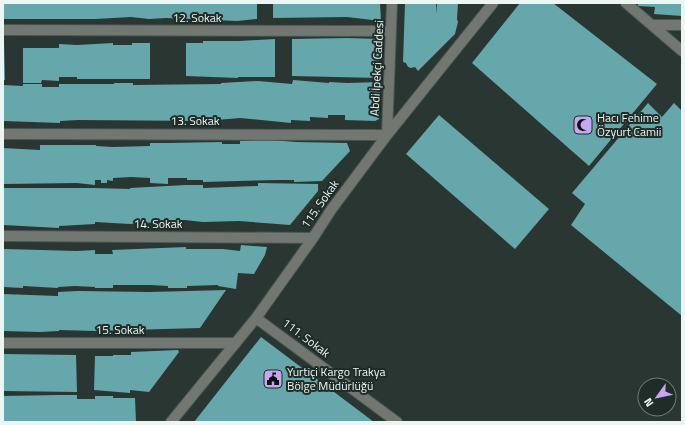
<svg xmlns="http://www.w3.org/2000/svg" width="685" height="425" font-family="'Titillium Web',sans-serif">
<style>
.building{fill:#65a7aa}
.lines{fill:none;stroke-linecap:round;stroke-linejoin:round}
.minor-casing{stroke:#485551;stroke-width:12}
.minor{stroke:#727772;stroke-width:10}
.labels{text-anchor:middle;stroke-width:4;stroke-linejoin:round;paint-order:stroke}
.street-label{font-size:12px;fill:#ecf5f2;stroke:#1f2c28}
.poi-label{font-size:12px;fill:#ecf5f2;stroke:#1f2c28;text-anchor:start}
</style>
<rect width="100%" height="100%" fill="#293632"/>
<path class="building" d="M 3,3 L 257,3 L 257,19 L 237,21 L 166,18 L 149,19 L 131,17 L 95,19 L 3,19 Z
M 273,3 L 380,3 L 381,21 L 347,17 L 273,18 Z
M 405,3 L 436,3 L 437,14 L 437,3 L 458,3 L 457,19 L 458,22 L 455,34 L 418,71 L 415,67 L 411,68 L 408,67 L 406,63 L 403,62 Z
M 520,3 L 553,3 L 657,84 L 589,166 L 472,63 Z
M 638,3 L 682,3 L 682,16 L 654,14 L 655,7 L 638,6 Z
M 347,38 L 379,39 L 379,78 L 292,76 L 292,39 Z
M 275,39 L 275,77 L 238,77 L 238,78 L 186,76 L 186,43 L 203,43 L 203,41 L 239,41 Z
M 3,41 L 4,41 L 5,80 L 3,80 Z
M 113,43 L 113,45 L 132,45 L 132,43 L 150,43 L 150,79 L 77,79 L 77,77 L 59,77 L 59,81 L 42,80 L 41,83 L 23,83 L 23,48 L 59,48 L 59,44 L 77,45 Z
M 293,80 L 329,83 L 329,82 L 347,83 L 380,82 L 379,119 L 375,121 L 345,120 L 345,115 L 328,115 L 328,118 L 310,117 L 310,121 L 291,120 L 291,123 L 240,118 L 205,121 L 78,120 L 60,121 L 60,123 L 3,121 L 3,85 L 23,86 L 23,84 L 42,84 L 42,87 L 59,87 L 59,84 L 114,84 L 114,83 L 133,83 L 133,85 L 221,84 L 221,83 L 258,81 L 292,84 Z
M 648,103 L 662,117 L 674,103 L 682,111 L 682,316 L 571,225 L 585,204 L 572,193 Z
M 439,115 L 549,209 L 515,249 L 406,154 Z
M 258,139 L 296,142 L 347,143 L 350,151 L 322,181 L 294,182 L 294,180 L 276,180 L 203,182 L 203,180 L 187,180 L 187,178 L 168,178 L 168,184 L 150,183 L 150,178 L 131,177 L 113,178 L 113,181 L 107,180 L 107,183 L 101,183 L 101,180 L 95,180 L 95,185 L 77,183 L 3,184 L 3,148 L 40,150 L 40,145 L 96,145 L 96,146 L 113,147 L 150,146 L 150,143 L 167,143 L 222,142 L 222,144 L 240,144 L 240,141 L 258,140 Z
M 258,183 L 318,184 L 318,191 L 290,225 L 239,221 L 203,222 L 185,220 L 130,224 L 95,222 L 95,224 L 59,226 L 59,228 L 3,225 L 3,188 L 94,188 L 130,189 L 130,188 L 186,185 L 203,185 L 203,188 L 258,186 Z
M 241,245 L 267,247 L 265,255 L 254,274 L 238,273 L 236,289 L 218,286 L 218,285 L 187,286 L 187,288 L 168,288 L 168,286 L 150,285 L 113,285 L 113,288 L 95,288 L 95,287 L 75,286 L 58,287 L 58,288 L 23,286 L 23,288 L 3,287 L 3,249 L 5,249 L 77,251 L 95,250 L 95,254 L 113,254 L 112,250 L 186,247 L 186,249 L 223,249 L 240,251 Z
M 226,290 L 200,328 L 95,331 L 59,330 L 59,331 L 40,332 L 3,331 L 3,294 L 58,296 L 58,292 L 78,291 L 150,292 Z
M 261,337 L 374,422 L 194,422 Z
M 178,350 L 179,352 L 149,392 L 130,390 L 130,393 L 94,390 L 95,356 L 113,356 L 113,355 L 131,355 L 131,352 Z
M 3,354 L 76,355 L 77,392 L 3,391 Z
M 58,395 L 77,395 L 77,399 L 95,399 L 95,396 L 113,396 L 113,398 L 135,398 L 136,422 L 3,422 L 3,396 Z"/>
<g class="lines">
<g class="minor-casing">
<path id="minor" d="M 626,3 L 682,51
M 652,25 L 682,25
M 3,30 L 391,31
M 3,134 L 387,135 L 392,3
M 3,236 L 313,238
M 256,318 L 397,422
M 3,343 L 236,343
M 171,422 L 256,318 L 313,238 L 331,210 L 387,135 L 493,3"/>
</g>
<use href="#minor" class="minor"/>
</g>
<defs>
<g id="mosque-square" transform="scale(1)"><rect x="-9" y="-9" width="18" height="18" rx="4" fill="#c6a6f0" stroke="#1f2c28"/><path d="M3.5-4.9A6 6 0 1 0 3.5 4.9A5 5 0 1 1 3.5-4.9Z" fill="#111"/></g>
<g id="civic-square" transform="scale(1)"><rect x="-9" y="-9" width="18" height="18" rx="4" fill="#c6a6f0" stroke="#1f2c28"/><path d="M-.6-6.5H3V-4.5H.6V-3L4-1V1h2V6H-6V1h2V-1L-.6-3ZM-1.2 2.5V6h2.4V2.5Z" fill="#111"/></g>
</defs>
<g fill-rule="evenodd">
<use href="#mosque-square" x="583" y="125"/>
<use href="#civic-square" x="273" y="379"/>
</g>
<g class="labels">
<g class="street-label">
<text x="197" y="22">12. Sokak</text>
<text transform="translate(377 68) rotate(-87)" y="4">Abdi İpekçi Caddesi</text>
<text x="195" y="125">13. Sokak</text>
<text transform="translate(320 204) rotate(-55)" y="4">115. Sokak</text>
<text x="158" y="228">14. Sokak</text>
<text x="120" y="334">15. Sokak</text>
<text transform="translate(306 338) rotate(37)" y="4">111. Sokak</text>
</g>
<g class="poi-label">
<text x="597" y="122">Hacı Fehime<tspan x="597" dy="14">Özyurt Camii</tspan></text>
<text x="287" y="376">Yurtiçi Kargo Trakya<tspan x="287" dy="14">Bölge Müdürlüğü</tspan></text>
</g>
</g>
<rect width="685" height="425" fill="none" stroke="#ecf5f2" stroke-width="8"/>
<g transform="translate(657 397) rotate(237)"><circle r="19" fill="#1f2c28" stroke="#717c79"/>
<path d="M0-3L7 15L0 10L-7 15Z" fill="#c6a6f0"/>
<text y="-6" font-size="11" font-weight="bold" text-anchor="middle" fill="#ecf5f2">N</text>
</g>
</svg>
